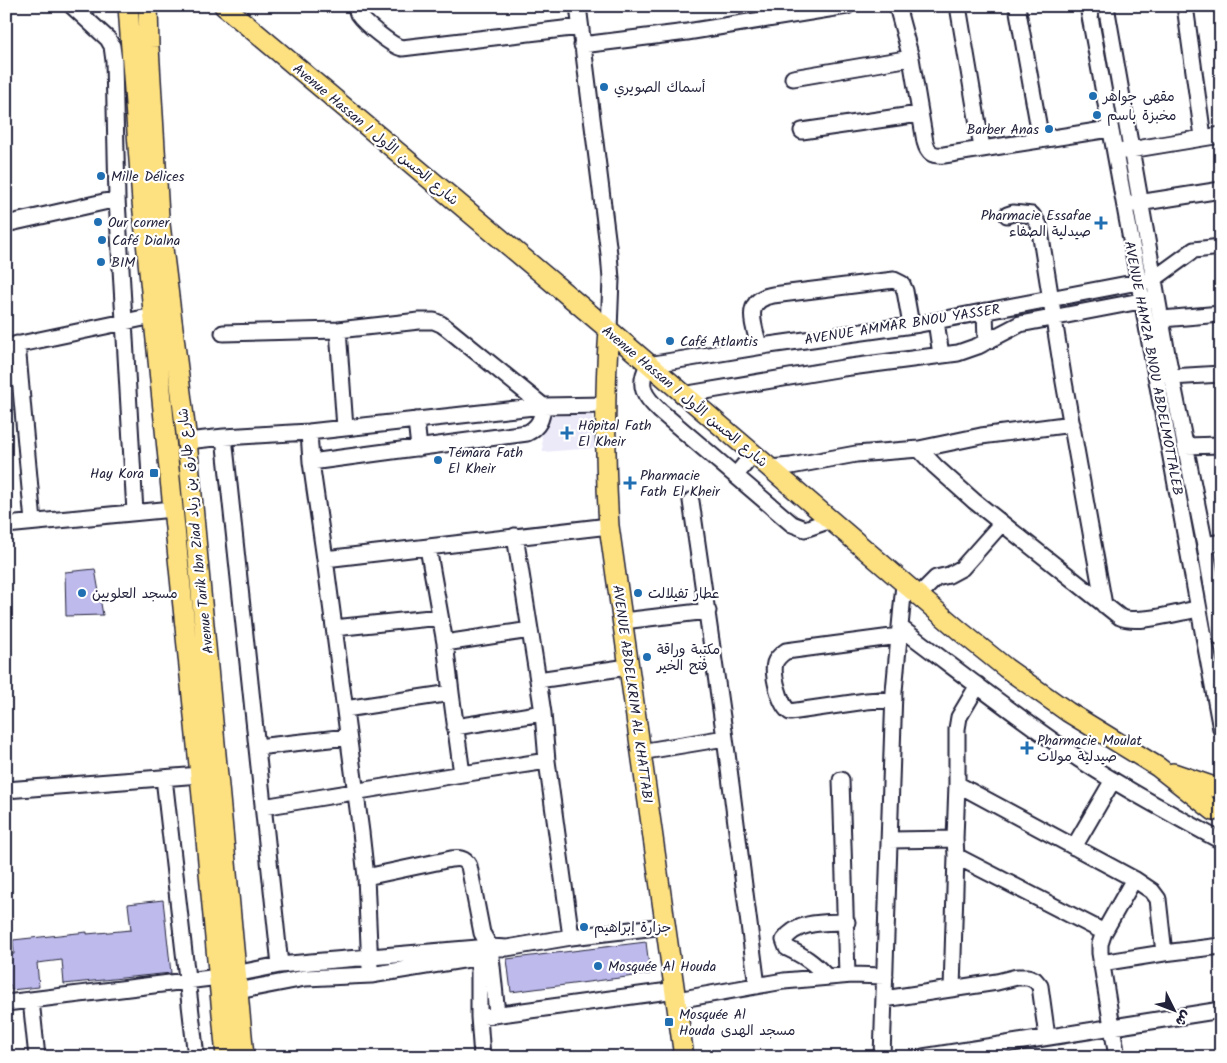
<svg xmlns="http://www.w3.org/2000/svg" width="1227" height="1063" font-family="Kalam,'Playpen Sans Arabic',sans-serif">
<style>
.built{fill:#eceaf9}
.building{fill:#bebaec;stroke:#22223b}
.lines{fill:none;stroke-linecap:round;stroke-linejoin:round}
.minor-casing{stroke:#22223b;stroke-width:19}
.major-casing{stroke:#22223b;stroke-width:22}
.minor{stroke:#fff;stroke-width:15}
.major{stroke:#fde080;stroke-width:19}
.poi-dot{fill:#1f6fb2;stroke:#fff;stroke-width:2}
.labels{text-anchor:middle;stroke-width:4.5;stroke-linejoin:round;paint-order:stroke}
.poi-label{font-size:14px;fill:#22223b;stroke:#fff;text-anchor:start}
.street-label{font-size:14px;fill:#22223b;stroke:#fff}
</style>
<rect width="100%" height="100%" fill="#fff"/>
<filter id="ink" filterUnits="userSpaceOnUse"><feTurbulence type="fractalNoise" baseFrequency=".02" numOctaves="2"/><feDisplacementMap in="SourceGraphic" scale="10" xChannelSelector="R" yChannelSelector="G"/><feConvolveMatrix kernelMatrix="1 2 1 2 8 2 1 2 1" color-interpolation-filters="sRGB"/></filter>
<g filter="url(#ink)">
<path class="built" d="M 592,413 L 595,448 L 543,452 L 540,417 Z"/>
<path class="building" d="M 95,569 L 103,615 L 66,616 L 65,572 Z
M 163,900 L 171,973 L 64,984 L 62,960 L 37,963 L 39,987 L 11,990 L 11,985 L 6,985 L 6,955 L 14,954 L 13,940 L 87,932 L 87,934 L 131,930 L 128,904 Z
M 646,942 L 650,974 L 511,992 L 507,959 Z"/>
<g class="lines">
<g class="minor-casing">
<path id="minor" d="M 72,6 L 108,39 L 112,46 L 114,61 L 117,199 L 135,512
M 358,6 C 357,10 356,10 358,14 C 364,23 392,46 402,48 L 580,27
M 578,6 L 609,254 L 611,279 L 609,330
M 897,6 L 911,58 L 925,142 C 928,153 932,156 944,155 L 1110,129
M 958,6 L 982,148
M 1017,6 L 1041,140
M 1088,6 L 1221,729
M 1106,6 L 1167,354 L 1205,545 L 1221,638
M 1185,6 L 1203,137
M 582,45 L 687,32 L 847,6
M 793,78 L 911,58
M 802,131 L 919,114
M 1124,151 L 1221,135
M 1132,204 L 1221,190
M 1007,215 L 1013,213 L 1032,215 L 1039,225 L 1064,382 L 1104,605
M 6,224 L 117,199
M 985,311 L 986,342
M 1162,319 L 1221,314
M 936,321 L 941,355
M 338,330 L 345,428
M 223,333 L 338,330 L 419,321 L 434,321 L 441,324 L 448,329 L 543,406 C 542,419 539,427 527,433 L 311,462
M 17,344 L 33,522
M 759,346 C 754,325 742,300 773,295 L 894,280 L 902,284 L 905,291 L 911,325
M 6,347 L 153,316
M 1171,377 L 1221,374
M 682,395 L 843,368 L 958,353 L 978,346 L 1020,324 L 1151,299
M 416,420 L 419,448
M 309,432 L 311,462 L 325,559
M 224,437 L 280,965
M 187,441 L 224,437 L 309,432 L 543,406 L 606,405
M 1185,446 L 1221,445
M 919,449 L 981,436 L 1072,424
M 770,468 L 791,466 L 856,454 L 919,449 L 935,466 L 974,501 L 1120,617 C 1137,625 1179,612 1198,609
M 736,475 L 753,454
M 691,501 L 725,738 L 757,986
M 831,520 L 805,529 L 792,524 L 660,411 C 644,396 637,386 648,365 L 769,345 L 920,324 L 1138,282 L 1154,279 L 1194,250 L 1221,247
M 6,525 L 173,509
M 515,536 L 538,680 L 628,667
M 1205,545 L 1221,542
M 918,596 L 936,578 L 949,575 L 962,568 L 1001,524
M 623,621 L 708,611
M 334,628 L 440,617
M 901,628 C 960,672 1018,718 1079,759 C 1125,789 1173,815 1221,841
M 445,643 L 530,630
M 538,680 L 543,713
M 978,685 L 959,717 L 957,729 L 957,784 L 955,839 L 956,856 L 1104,932 L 1134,879
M 451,693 L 462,774
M 894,699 L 866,701 L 790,712 C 780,706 772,674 775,663 C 777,657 782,654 786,651 L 899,636
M 345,709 L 451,693 L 445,643 L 428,548
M 257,747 L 348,737
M 640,752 L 725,738
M 547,761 L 571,937
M 164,778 L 196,1057
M 841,780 L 847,975
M 957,784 L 1134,879 L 1152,891 L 1158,899 L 1164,953 L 1221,946
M 6,790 L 200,775
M 263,807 L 462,774 L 547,761 L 543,713 L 455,727
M 889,840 L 955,839
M 1074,847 L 1113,780
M 366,877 L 370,968
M 1104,932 L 1100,944 L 1100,953 L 1117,1057
M 479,949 L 479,1017 L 482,1057
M 1101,963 L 1164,953
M 826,976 C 813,962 804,956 787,948 L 784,940 C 798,920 826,923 847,922
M 952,989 L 956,856
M 227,993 L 305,978 L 371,975 L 481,957
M 884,999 L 997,982 L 1017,977 L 1028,977 L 1035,980 L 1040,986 L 1047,1037
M 31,1000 L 37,1057
M 677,1000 L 784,981 L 852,975 L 885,976
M 6,1003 L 219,977 L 280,965 L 311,962 L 490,947 L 507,948 L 571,937 L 665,926
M 497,1014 L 490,947 L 482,933 L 469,866 C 465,858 459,858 451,859 L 366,877 L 361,832 L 325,559 L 609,526
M 479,1017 L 676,990
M 882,1057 L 894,691 L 904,584
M 923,1057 L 1221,1010"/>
</g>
<g class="major-casing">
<path id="major" d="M 128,6 L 142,202 L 200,775 L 226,1057
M 148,6 L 149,47 L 159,216 L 187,441 L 244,1057
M 224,6 L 609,330 L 960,631 L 1006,668 L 1068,712 L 1158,767 L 1214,811
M 609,330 C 604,396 605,461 609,526 L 684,1057
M 1173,773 L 1220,789"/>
</g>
<use href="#minor" class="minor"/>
<use href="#major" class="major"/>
</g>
</g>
<g class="poi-dot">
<circle cx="604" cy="87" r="5"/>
<circle cx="1093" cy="96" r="5"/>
<circle cx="1097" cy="115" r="5"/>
<circle cx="1049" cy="129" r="5"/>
<circle cx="101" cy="176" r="5"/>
<circle cx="98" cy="222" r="5"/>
<path d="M1098.5 215.5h5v5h5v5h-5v5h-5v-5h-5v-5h5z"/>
<circle cx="102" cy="240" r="5"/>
<circle cx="101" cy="262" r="5"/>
<circle cx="670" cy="341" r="5"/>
<path d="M564.5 425.5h5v5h5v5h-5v5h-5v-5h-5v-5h5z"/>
<circle cx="438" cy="460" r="5"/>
<rect x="149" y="468" width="10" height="10" rx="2.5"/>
<path d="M627.5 475.5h5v5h5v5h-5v5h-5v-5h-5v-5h5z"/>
<circle cx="82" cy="593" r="5"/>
<circle cx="638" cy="593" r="5"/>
<circle cx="647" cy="657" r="5"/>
<path d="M1024.5 740.5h5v5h5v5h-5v5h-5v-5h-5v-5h5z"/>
<circle cx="584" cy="927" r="5"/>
<circle cx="598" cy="966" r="5"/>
<rect x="664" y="1017" width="10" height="10" rx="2.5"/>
</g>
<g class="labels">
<g class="poi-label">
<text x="614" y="92">أسماك الصويري</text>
<text x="1103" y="101">مقهى جواهر</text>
<text x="1107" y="120">مخبزة باسم</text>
<text x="1039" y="134" text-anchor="end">Barber Anas</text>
<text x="111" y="181">Mille Délices</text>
<text x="1091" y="220" text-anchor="end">Pharmacie Essafae<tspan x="1091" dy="16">صيدلية الصفاء</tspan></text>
<text x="108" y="227">Our corner</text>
<text x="112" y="245">Café Dialna</text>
<text x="111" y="267">BIM</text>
<text x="680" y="346">Café Atlantis</text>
<text x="578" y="430">Hôpital Fath<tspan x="578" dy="16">El Kheir</tspan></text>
<text x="448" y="457">Témara Fath<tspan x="448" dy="16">El Kheir</tspan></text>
<text x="144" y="478" text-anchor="end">Hay Kora</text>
<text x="640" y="480">Pharmacie<tspan x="640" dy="16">Fath El Kheir</tspan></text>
<text x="92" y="598">مسجد العلويين</text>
<text x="648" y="598">عطار تفيلالت</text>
<text x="657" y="654">مكتبة وراقة<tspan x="657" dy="16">فتح الخير</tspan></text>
<text x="1037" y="745">Pharmacie Moulat<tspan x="1037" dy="16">صيدلية مولات</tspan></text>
<text x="594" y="932">جزارة إبراهيم</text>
<text x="608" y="971">Mosquée Al Houda</text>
<text x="679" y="1019">Mosquée Al<tspan x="679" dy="16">Houda مسجد الهدى</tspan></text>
</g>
<g class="street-label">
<text transform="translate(376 134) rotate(40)" y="5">Avenue Hassan I شارع الحسن الأول</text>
<text transform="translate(902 324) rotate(-9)" y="5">AVENUE AMMAR BNOU YASSER</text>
<text transform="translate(1154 368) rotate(79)" y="5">AVENUE HAMZA BNOU ABDELMOTTALEB</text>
<text transform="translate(685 396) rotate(40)" y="5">Avenue Hassan I شارع الحسن الأول</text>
<text transform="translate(195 531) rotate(-96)" y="5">Avenue Tarik Ibn Ziad شارع طارق بن زياد</text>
<text transform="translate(633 694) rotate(82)" y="5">AVENUE ABDELKRIM AL KHATTABI</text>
</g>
</g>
<rect width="1227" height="1063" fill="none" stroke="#fff" stroke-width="25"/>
<rect x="12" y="12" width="1202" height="1038" fill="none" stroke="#22223b" stroke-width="2" filter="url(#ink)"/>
<g transform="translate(1174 1010) rotate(132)" stroke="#ffffff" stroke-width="4" paint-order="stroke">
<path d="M0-4L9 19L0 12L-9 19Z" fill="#22223b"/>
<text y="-8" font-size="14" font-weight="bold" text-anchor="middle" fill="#22223b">ش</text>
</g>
</svg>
